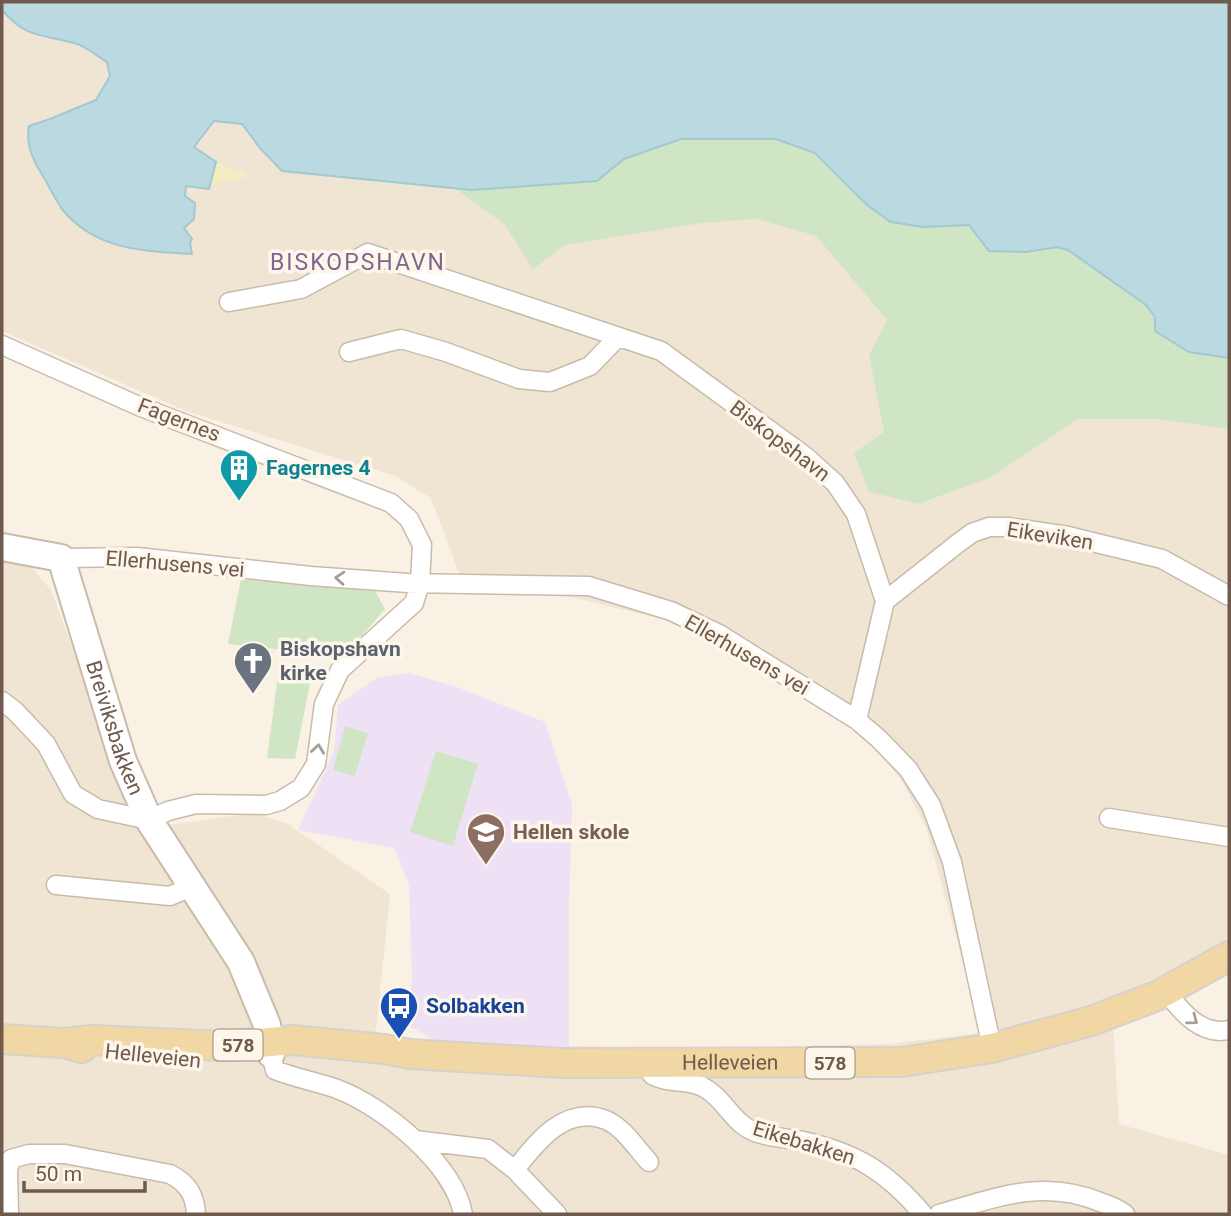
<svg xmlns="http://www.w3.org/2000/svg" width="1231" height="1216" font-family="Roboto,sans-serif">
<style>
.residential{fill:#f0e4d3}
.education{fill:#efe1f5}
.green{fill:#d0e5c4}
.sand{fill:#f5ecc2}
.water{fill:#bbd9e0;stroke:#a2c8d1;stroke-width:2}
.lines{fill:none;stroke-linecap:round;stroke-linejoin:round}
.street-casing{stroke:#c9baac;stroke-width:21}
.secondary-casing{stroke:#ccbbab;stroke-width:30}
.primary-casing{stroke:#d7d1cd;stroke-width:32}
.street{stroke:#fff;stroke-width:18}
.secondary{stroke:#fff;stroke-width:26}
.primary{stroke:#f1d7a3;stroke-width:28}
.oneway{stroke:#a99c94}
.labels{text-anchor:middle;stroke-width:7;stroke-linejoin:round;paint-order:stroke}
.shield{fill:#fdf6ea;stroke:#9a897c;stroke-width:2}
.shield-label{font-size:19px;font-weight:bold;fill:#6f5a4d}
.street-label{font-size:21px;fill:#6f5a4d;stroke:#fdf6ea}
.culture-label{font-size:21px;font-weight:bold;fill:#0d838f;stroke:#fdf6ea;text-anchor:start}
.worship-label{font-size:21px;font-weight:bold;fill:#5b616d;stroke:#fdf6ea;text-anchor:start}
.education-label{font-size:21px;font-weight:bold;fill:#785e54;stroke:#fdf6ea;text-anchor:start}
.transit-label{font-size:21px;font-weight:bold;fill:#164399;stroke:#fdf6ea;text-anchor:start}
.neighbourhood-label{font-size:23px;letter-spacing:2px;fill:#80658c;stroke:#fdf6ea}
</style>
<rect width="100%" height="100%" fill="#f9f2e4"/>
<path class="residential" d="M 2,10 L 18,27 L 37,36 L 77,43 L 107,62 L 110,75 L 96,100 L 50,119 L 45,119 L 109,244 L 147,251 L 192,254 L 184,228 L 186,186 L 194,147 L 214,121 L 242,124 L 260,148 L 282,171 L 454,188 L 504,224 L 533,268 L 564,245 L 703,223 L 756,219 L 816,236 L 887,320 L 869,355 L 884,432 L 869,492 L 918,504 L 990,478 L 1078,419 L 1156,419 L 1229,429 L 1229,962 L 1113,1023 L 1119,1124 L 1229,1155 L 1229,1214 L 2,1214 L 2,560 L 27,562 L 51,590 L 139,829 L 253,813 L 288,824 L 390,894 L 375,1040 L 671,1049 L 889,1044 L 982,1033 L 927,830 L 901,779 L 856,728 L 798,691 L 667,620 L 571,597 L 464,587 L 431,498 L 395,476 L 186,411 L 2,331 Z"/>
<path class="education" d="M 409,673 L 457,687 L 545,722 L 572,805 L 569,907 L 569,1048 L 447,1047 L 407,1025 L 412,981 L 409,885 L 394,848 L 298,830 L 334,752 L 338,705 L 378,677 Z"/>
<path class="green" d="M 681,139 L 776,139 L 815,154 L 923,227 L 969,225 L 1026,252 L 1057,247 L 1069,250 L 1146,305 L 1155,317 L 1225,358 L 1229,358 L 1229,429 L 1156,419 L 1078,419 L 990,478 L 918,504 L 869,492 L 854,453 L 884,432 L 869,355 L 887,320 L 816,236 L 756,219 L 703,223 L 565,245 L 533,269 L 504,224 L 454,188 L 472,190 L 597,181 L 624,159 Z
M 241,579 L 375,591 L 385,609 L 344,656 L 228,644 Z
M 278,675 L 311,678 L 295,759 L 267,758 Z
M 345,726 L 368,733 L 355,776 L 333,770 Z
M 436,751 L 478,764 L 453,846 L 410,832 Z"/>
<path class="sand" d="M 216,162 L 247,174 L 244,179 L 223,181 L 210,186 Z"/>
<path class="water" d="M 2,2 L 1229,2 L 1229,358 L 1189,352 L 1155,331 L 1155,317 L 1146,305 L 1068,250 L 1057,247 L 1026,252 L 989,251 L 969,225 L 923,227 L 891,222 L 867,205 L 815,153 L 776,139 L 681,139 L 624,159 L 597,181 L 472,190 L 282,171 L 260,148 L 242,124 L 214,121 L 194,147 L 216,162 L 209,189 L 186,186 L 185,196 L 195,203 L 194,219 L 184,228 L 192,239 L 190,243 L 192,254 C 145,251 101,251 66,214 C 58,205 52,192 46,181 C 35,164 25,146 29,126 L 50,119 L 96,100 L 110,76 L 107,62 C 97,56 86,46 74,43 C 41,34 27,39 2,10 Z"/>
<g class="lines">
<g class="street-casing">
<path id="street" d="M 229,302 L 301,289 L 368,253 L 661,351 L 805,456 L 835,483 L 856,514 L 885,601 L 857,720
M 2,345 L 141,407 L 391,503 L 409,519 L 422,545 L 420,583 L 414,603 L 340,670 L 324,704 L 316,764 L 301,788 L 280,801 L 266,805 L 196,804 L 168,811 L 149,820 L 98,809 L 73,794 L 46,744 L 15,711 L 2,701
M 349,352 L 401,339 L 446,352 L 519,379 L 550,382 L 590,366 L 617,338
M 61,558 L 137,557 L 311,576 L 408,583 L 589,586 L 671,611 L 719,634 L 857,720 L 879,739 L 908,769 L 931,805 L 952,862 L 992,1048
M 885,601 L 957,544 L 972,533 L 989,527 L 1008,527 L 1068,536 L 1162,559 L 1229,596
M 1109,818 L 1229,837
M 56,885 L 170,896 L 193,886
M 1166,992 C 1182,1012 1201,1036 1229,1030
M 271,1054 L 275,1070 C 295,1078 317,1082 337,1089 C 383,1106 454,1164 463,1214
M 649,1064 L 652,1075 C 669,1085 691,1078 708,1090 C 726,1102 734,1124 755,1132 C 771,1138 787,1138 803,1141 C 857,1153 887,1172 923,1214
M 415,1140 L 488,1149 L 515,1170 C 536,1142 566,1104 606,1120 C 623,1127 637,1149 649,1162
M 11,1159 L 29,1154 L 65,1154 L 170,1174 C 187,1183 195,1194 196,1214
M 515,1170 L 557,1214
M 9,1214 L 8,1170 L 11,1159
M 939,1214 C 995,1198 1043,1178 1100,1202 C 1109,1205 1117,1208 1125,1214"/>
</g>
<g class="secondary-casing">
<g id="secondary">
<path id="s1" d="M 2,547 L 61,558 L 123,761 L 149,820 L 241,962 L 267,1025 L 271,1054"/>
</g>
</g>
<g class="primary-casing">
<g id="primary">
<path d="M 2,1039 L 64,1043 L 82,1048"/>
<path id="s2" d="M 64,1043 L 92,1040 L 224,1046 L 293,1040 L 384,1049 L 410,1054 L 562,1063 L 902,1062 L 992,1048 L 1091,1021 L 1157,996 L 1229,956"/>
</g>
</g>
<use href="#street" class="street"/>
<use href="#secondary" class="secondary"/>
<use href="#primary" class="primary"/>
</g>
<defs><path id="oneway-chevron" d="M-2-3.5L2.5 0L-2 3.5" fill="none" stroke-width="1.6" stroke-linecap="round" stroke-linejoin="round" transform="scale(1.75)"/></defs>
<g class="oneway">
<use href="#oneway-chevron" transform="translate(340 578) rotate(-176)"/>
<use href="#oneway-chevron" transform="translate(318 749) rotate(-82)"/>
<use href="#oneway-chevron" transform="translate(1193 1020) rotate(37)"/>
</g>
<defs>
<g id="building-pin" transform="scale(2.0125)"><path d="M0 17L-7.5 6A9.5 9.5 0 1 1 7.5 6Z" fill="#0f9aa8" stroke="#fdf6ea"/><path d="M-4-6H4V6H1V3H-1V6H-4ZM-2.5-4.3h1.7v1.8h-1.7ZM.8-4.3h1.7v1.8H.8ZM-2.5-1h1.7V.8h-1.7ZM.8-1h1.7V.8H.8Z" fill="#fff"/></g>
<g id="church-pin" transform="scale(2.0125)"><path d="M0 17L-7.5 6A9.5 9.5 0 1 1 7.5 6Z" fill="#6b7280" stroke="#fdf6ea"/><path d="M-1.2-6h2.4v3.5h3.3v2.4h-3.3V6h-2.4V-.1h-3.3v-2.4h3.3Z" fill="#fff"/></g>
<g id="school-pin" transform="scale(2.0125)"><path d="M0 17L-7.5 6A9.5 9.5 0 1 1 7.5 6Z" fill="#8d6e63" stroke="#fdf6ea"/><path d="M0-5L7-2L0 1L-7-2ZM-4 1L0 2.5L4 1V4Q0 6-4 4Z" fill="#fff"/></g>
<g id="bus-pin" transform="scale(2.0125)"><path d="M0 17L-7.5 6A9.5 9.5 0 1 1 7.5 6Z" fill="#1a4fb4" stroke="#fdf6ea"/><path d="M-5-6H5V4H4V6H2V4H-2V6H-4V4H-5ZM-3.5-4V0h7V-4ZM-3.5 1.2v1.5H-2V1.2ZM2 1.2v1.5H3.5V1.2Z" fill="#fff"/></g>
</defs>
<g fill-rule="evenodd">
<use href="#building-pin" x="239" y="468"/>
<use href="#church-pin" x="253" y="661"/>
<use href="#school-pin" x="486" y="832"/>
<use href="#bus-pin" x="399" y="1006"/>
</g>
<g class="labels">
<g class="shield">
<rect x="213.5" y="1029.5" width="49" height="31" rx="5"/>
<rect x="805.5" y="1047.5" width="49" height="31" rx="5"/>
</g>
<g class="shield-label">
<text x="238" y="1052">578</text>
<text x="830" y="1070">578</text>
</g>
<g class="street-label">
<text transform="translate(179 420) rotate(21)" y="7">Fagernes</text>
<text transform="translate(780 441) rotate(37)" y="7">Biskopshavn</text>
<text transform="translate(1050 536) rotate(9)" y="7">Eikeviken</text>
<text transform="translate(175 564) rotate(5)" y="7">Ellerhusens vei</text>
<text transform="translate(747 655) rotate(30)" y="7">Ellerhusens vei</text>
<text dy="7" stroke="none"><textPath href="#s1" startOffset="238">Breiviksbakken</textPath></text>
<text transform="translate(153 1056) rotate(6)" y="7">Helleveien</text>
<text dy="7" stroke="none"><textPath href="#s2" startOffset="668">Helleveien</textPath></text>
<text transform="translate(804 1143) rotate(17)" y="7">Eikebakken</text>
</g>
<g class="culture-label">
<text x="266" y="475">Fagernes 4</text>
</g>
<g class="worship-label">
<text x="280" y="656">Biskopshavn<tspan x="280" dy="24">kirke</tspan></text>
</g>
<g class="education-label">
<text x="513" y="839">Hellen skole</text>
</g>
<g class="transit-label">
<text x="426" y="1013">Solbakken</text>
</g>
<g class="neighbourhood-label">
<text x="358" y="270">BISKOPSHAVN</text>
</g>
</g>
<rect width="1231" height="1216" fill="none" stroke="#6f5a4d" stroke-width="7"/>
<path d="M24 1181v10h121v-10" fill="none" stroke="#6f5a4d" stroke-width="3.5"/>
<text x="35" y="1181" font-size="21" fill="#6f5a4d" stroke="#fdf6ea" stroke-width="5" paint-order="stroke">50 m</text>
</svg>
